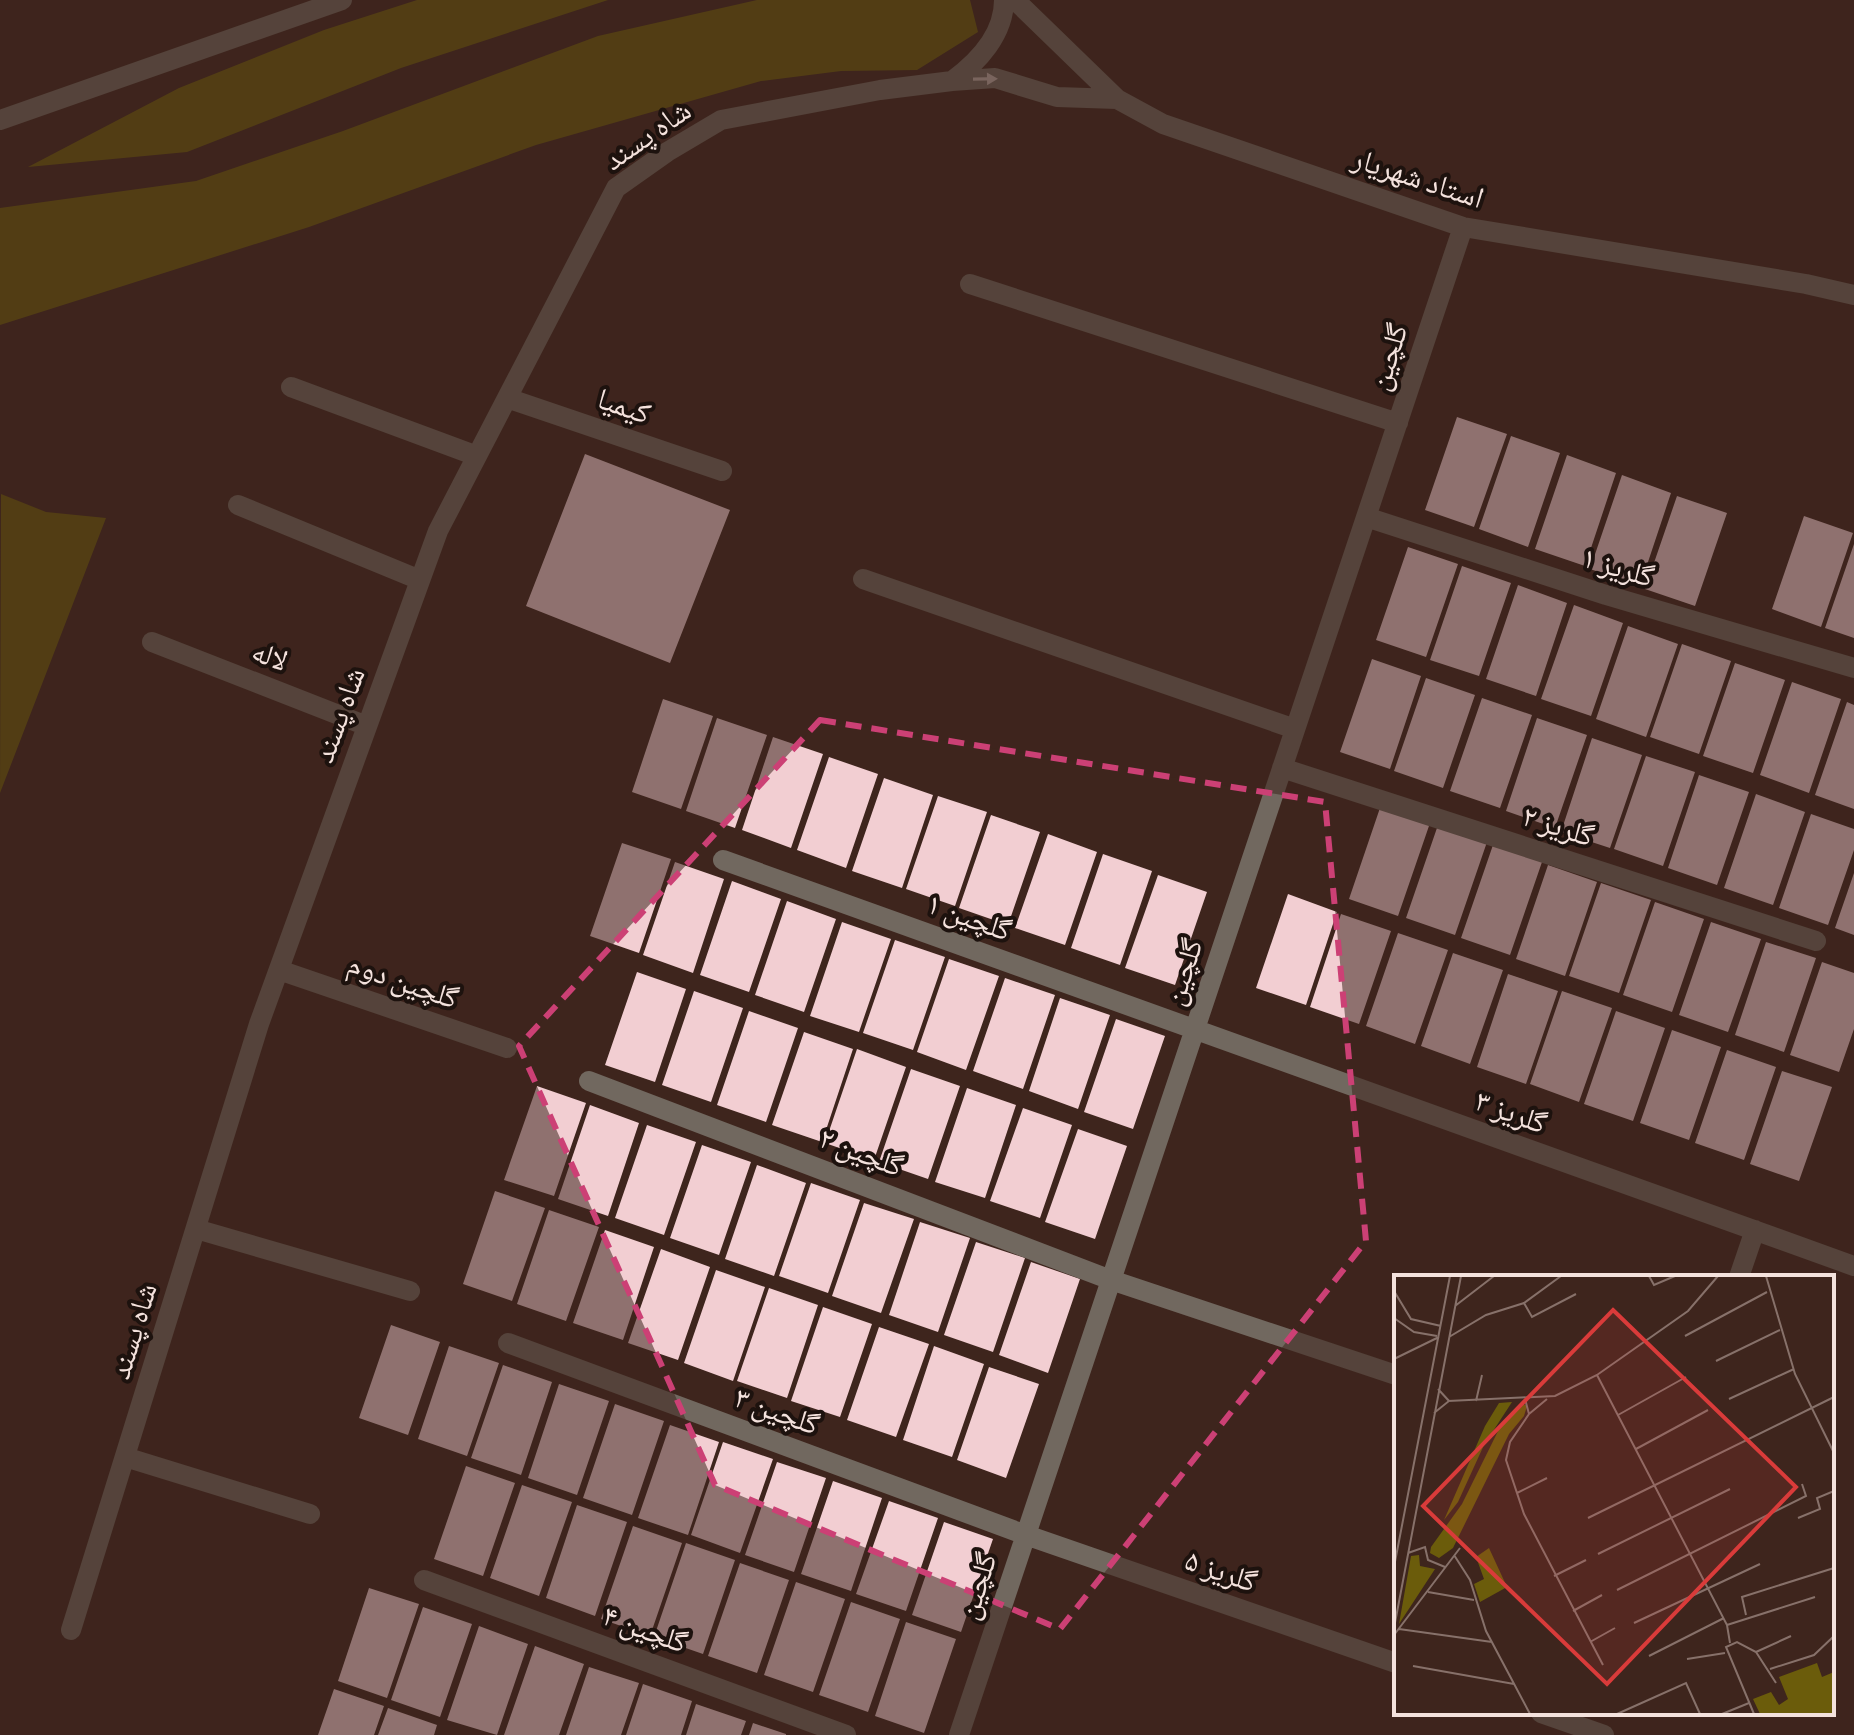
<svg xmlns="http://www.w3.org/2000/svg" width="1854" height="1735" font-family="Commissioner,'Noto Naskh Arabic',sans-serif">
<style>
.forest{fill:#6b5c0b}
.building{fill:#f2ced2}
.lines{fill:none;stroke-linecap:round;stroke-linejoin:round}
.minor{stroke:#71685f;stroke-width:20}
.oneway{fill:#c0b1ab}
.marked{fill:none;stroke:#cc4075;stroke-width:6;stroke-dasharray:16 10;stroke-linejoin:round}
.labels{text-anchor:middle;stroke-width:8;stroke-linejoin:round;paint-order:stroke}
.street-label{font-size:30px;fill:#f4e2dd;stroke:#1d120e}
.inset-road{fill:none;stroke:#87716a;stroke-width:2}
.view{fill:#d93b3a;fill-opacity:0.15;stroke:#d93b3a;stroke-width:4}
.inset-edge{fill:none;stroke:#f4e2dd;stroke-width:4}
</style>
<rect width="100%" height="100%" fill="#3e251d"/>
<path class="forest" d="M 417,0 L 608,0 L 401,68 L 187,152 L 28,167 L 179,88 L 324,30 Z
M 757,0 L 970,0 L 978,32 L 917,70 L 841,71 L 761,81 L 536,145 L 309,227 L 0,325 L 0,208 L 196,181 L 343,131 L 598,36 Z
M 1,494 L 46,512 L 106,518 L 0,793 Z"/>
<path class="building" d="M 1457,417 L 1507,434 L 1474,527 L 1425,510 Z
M 1511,436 L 1560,453 L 1528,547 L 1479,529 Z
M 585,454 L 730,510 L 670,663 L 526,606 Z
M 1567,455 L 1616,473 L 1585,566 L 1535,549 Z
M 1622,475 L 1671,493 L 1640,586 L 1590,569 Z
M 1677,496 L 1727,513 L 1695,606 L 1645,589 Z
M 1804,516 L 1853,533 L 1821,627 L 1772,609 Z
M 1854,544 L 1854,638 L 1825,628 Z
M 1408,547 L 1458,564 L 1426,657 L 1376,640 Z
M 1462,566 L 1511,583 L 1479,676 L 1430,660 Z
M 1518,585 L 1567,603 L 1536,696 L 1486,679 Z
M 1574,605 L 1623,623 L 1591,716 L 1541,699 Z
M 1628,626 L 1678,644 L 1646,737 L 1596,719 Z
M 1682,644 L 1731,661 L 1699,754 L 1650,737 Z
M 1372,659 L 1421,676 L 1390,769 L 1340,752 Z
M 1735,663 L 1785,680 L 1753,773 L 1703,756 Z
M 1426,678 L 1475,695 L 1443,788 L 1394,771 Z
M 1792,682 L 1841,699 L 1809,793 L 1760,775 Z
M 1482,698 L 1532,715 L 1500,808 L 1450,791 Z
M 663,699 L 713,716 L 681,809 L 632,792 Z
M 1847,702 L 1854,705 L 1854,809 L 1815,795 Z
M 717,718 L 767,735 L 735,828 L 686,811 Z
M 1537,718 L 1587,735 L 1555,828 L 1506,811 Z
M 773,737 L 823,754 L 791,848 L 742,830 Z
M 1592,738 L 1642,755 L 1610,848 L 1561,832 Z
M 1646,756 L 1695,772 L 1663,866 L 1614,849 Z
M 829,757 L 878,774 L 846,868 L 797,850 Z
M 1699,775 L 1749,792 L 1717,885 L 1668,868 Z
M 884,778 L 933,795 L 902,888 L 852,871 Z
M 1756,794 L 1805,812 L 1773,905 L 1724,888 Z
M 938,796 L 987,812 L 955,906 L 906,889 Z
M 1381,805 L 1430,823 L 1398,916 L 1349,899 Z
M 1811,814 L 1854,829 L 1854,850 L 1828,925 L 1779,908 Z
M 991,815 L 1040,832 L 1008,925 L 959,908 Z
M 1438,825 L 1487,842 L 1455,935 L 1406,918 Z
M 1048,834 L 1097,852 L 1065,945 L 1015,928 Z
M 622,843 L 671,859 L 639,953 L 590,936 Z
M 1493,845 L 1542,862 L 1510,955 L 1461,938 Z
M 1103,854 L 1152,871 L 1120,965 L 1071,948 Z
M 675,862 L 724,879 L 693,973 L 643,955 Z
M 1548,865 L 1597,882 L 1565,976 L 1516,959 Z
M 1854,873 L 1854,935 L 1835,928 Z
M 1158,875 L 1207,892 L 1175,985 L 1125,968 Z
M 732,881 L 781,899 L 749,992 L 700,975 Z
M 1601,883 L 1651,900 L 1619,993 L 1569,976 Z
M 1288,894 L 1337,912 L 1306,1005 L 1256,988 Z
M 787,901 L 836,919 L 804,1012 L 755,995 Z
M 1655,902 L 1704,919 L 1672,1012 L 1623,995 Z
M 1341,914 L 1391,931 L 1359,1024 L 1310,1007 Z
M 842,922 L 891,939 L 859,1032 L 810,1016 Z
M 1711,922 L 1761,939 L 1728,1032 L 1679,1015 Z
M 1398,933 L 1448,950 L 1415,1044 L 1366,1026 Z
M 895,940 L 945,957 L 913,1050 L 863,1033 Z
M 1766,942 L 1816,958 L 1784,1052 L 1735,1035 Z
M 1453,953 L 1503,970 L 1470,1064 L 1421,1046 Z
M 949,959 L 999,976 L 966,1070 L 917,1052 Z
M 1822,962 L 1854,973 L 1854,1029 L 1839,1072 L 1790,1055 Z
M 637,972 L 686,989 L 655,1082 L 605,1065 Z
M 1508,974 L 1558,991 L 1526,1084 L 1477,1067 Z
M 1005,978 L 1055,995 L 1023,1089 L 973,1071 Z
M 694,991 L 743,1008 L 711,1102 L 662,1085 Z
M 1562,991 L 1612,1008 L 1579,1102 L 1530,1084 Z
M 1060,998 L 1110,1015 L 1078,1109 L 1029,1091 Z
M 749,1011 L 798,1028 L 766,1122 L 717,1105 Z
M 1616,1011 L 1665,1028 L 1633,1121 L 1584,1104 Z
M 1116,1019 L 1165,1036 L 1133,1129 L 1084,1112 Z
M 1672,1030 L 1721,1047 L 1689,1140 L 1640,1123 Z
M 804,1032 L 853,1049 L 822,1142 L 772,1125 Z
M 857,1049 L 906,1067 L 874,1160 L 825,1143 Z
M 1727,1050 L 1776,1067 L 1744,1160 L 1695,1143 Z
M 911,1069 L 960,1086 L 928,1179 L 879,1162 Z
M 1782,1071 L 1832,1087 L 1799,1181 L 1750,1164 Z
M 537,1086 L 586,1103 L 554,1196 L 504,1180 Z
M 967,1088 L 1016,1105 L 985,1198 L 935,1182 Z
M 590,1105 L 639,1123 L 608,1216 L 558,1199 Z
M 1023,1108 L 1072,1125 L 1040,1218 L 990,1201 Z
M 647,1125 L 696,1142 L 664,1235 L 615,1218 Z
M 1078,1129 L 1127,1146 L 1095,1239 L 1045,1222 Z
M 702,1145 L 751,1162 L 719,1255 L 670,1238 Z
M 757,1165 L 806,1183 L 774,1276 L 725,1259 Z
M 811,1183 L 860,1200 L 828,1293 L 779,1276 Z
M 495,1191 L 545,1208 L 512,1301 L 463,1284 Z
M 864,1203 L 914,1219 L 881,1313 L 832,1296 Z
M 549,1210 L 599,1227 L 566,1321 L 517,1304 Z
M 920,1222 L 970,1238 L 938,1332 L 889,1315 Z
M 605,1230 L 654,1247 L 623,1340 L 573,1323 Z
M 976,1242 L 1025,1258 L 993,1352 L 944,1335 Z
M 661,1249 L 710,1267 L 678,1360 L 628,1343 Z
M 1031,1262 L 1080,1279 L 1048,1373 L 999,1355 Z
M 716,1270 L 765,1287 L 733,1381 L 684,1363 Z
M 769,1288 L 818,1305 L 787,1398 L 737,1381 Z
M 823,1307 L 872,1324 L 840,1417 L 791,1401 Z
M 391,1325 L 440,1342 L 408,1435 L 359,1418 Z
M 879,1327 L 929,1344 L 896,1437 L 847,1420 Z
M 449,1346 L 499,1363 L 467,1456 L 418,1439 Z
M 934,1346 L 984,1364 L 952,1457 L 903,1440 Z
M 503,1365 L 552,1382 L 521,1475 L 471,1458 Z
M 989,1367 L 1039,1384 L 1006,1478 L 957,1460 Z
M 559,1384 L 609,1401 L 577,1495 L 528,1478 Z
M 615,1404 L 664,1421 L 632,1515 L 583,1498 Z
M 670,1425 L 719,1442 L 688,1535 L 638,1518 Z
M 723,1442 L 773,1459 L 740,1553 L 691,1535 Z
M 777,1462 L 826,1478 L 794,1572 L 745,1555 Z
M 466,1466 L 515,1483 L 483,1576 L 434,1559 Z
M 833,1481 L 882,1498 L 851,1591 L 801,1574 Z
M 522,1485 L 572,1502 L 539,1596 L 490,1578 Z
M 889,1501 L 938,1518 L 906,1611 L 856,1594 Z
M 577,1505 L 627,1522 L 595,1616 L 546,1598 Z
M 944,1522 L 993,1539 L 961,1632 L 912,1615 Z
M 633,1526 L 682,1543 L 650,1636 L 601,1619 Z
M 686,1543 L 735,1560 L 703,1654 L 654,1637 Z
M 740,1563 L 789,1580 L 757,1673 L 708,1656 Z
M 796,1582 L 845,1599 L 813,1692 L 764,1675 Z
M 369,1588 L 419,1604 L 387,1698 L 338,1681 Z
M 851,1602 L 900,1619 L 868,1712 L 819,1695 Z
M 423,1607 L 472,1624 L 440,1717 L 391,1700 Z
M 906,1622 L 956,1639 L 924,1733 L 875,1716 Z
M 479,1626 L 528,1644 L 497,1735 L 447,1720 Z
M 535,1646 L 584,1664 L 559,1735 L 504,1735 Z
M 589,1667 L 639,1683 L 621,1735 L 566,1735 Z
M 643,1684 L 692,1701 L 681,1735 L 626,1735 Z
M 334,1689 L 384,1706 L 374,1735 L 318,1735 Z
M 696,1704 L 746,1721 L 741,1735 L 686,1735 Z
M 388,1708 L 437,1725 L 434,1735 L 378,1735 Z
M 753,1723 L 786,1734 L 786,1735 L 749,1735 Z"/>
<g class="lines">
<path class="minor" d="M 1004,0 C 1004,34 978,62 952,81 L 995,78 L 1057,97 L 1117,99
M 1015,0 L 1117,99 L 1163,124 L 1463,227 L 1806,284 L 1854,295
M 0,120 L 342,0
M 970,284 L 1398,423
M 291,387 L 477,456
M 507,398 L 722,471
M 238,505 L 420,580
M 1366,517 L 1606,595 L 1854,668
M 863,579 L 1295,729
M 152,642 L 367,726
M 1282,768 L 1816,941
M 723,860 L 1854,1266
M 279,970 L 507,1048
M 589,1081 L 1111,1280 L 1396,1375
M 196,1229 L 410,1291
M 1739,1277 L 1755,1230
M 508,1343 L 1026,1535 L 1396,1663
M 125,1457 L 310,1514
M 424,1580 L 846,1735
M 71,1630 L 259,1024 L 438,531 L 616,188 L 667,152 L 721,120 L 880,90 L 952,81
M 1541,1713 L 1604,1735
M 959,1735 L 1463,227"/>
</g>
<defs><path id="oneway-solid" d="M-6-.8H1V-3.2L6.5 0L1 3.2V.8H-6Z" transform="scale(2)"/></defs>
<use class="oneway" href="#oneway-solid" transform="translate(985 79) rotate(-1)"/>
<path d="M0 0H1854V1735H0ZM 820,720 L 1325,802 L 1366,1241 L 1060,1629 L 715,1485 L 519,1046 Z" fill="#3e251d" fill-opacity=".55" fill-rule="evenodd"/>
<path class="marked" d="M 820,720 L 1325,802 L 1366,1241 L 1060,1629 L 715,1485 L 519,1046 Z"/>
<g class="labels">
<g class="street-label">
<text transform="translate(647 135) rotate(-35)" y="10">شاه پسند</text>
<text transform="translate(1418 178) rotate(18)" y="10">استاد شهریار</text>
<text transform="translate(1388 357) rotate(-72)" y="10">گلچین</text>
<text transform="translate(624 406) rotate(19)" y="10">کیمیا</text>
<text transform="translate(1618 567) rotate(17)" y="10">گلریز ۱</text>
<text transform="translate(270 656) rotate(21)" y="10">لاله</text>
<text transform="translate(339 715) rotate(-70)" y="10">شاه پسند</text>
<text transform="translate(1558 826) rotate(18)" y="10">گلریز ۲</text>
<text transform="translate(969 917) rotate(20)" y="10">گلچین ۱</text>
<text transform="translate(1183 972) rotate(-72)" y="10">گلچین</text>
<text transform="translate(403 981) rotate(19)" y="10">گلچین دوم</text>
<text transform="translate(1511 1112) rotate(20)" y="10">گلریز ۳</text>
<text transform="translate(861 1152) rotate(21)" y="10">گلچین ۲</text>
<text transform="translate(133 1331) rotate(-73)" y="10">شاه پسند</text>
<text transform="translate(777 1411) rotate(20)" y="10">گلچین ۳</text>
<text transform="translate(1221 1571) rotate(19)" y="10">گلریز ۵</text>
<text transform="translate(977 1586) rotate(-72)" y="10">گلچین</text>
<text transform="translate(645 1629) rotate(20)" y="10">گلچین ۴</text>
</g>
</g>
<g transform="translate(1394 1275)">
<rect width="440" height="440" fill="#3e251d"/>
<path d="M 118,127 L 90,170 L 64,227 L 50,245 L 91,151 L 105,128 ZM 128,128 L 133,131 L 130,141 L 115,159 L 59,273 L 45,283 L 36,278 L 37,272 L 68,229 L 107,150 ZM 95,273 L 113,312 L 86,327 L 80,309 L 90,304 L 82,282 ZM 25,280 L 26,291 L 41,294 L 5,349 L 17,281 ZM 423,388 L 428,402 L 440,397 L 440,439 L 366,439 L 359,424 L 377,417 L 385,430 L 394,424 L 385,402 Z" fill="#6b5c0b"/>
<path class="inset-road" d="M 255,1 L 260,10 L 281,1M 372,1 L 401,99 L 440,178M 0,16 L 17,44 L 47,51M 130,28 L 138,42 L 182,19M 61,31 L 100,1M 0,43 L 20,57 L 43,61M 291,61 L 373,17M 55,62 L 92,40 L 130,28 L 167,1M 0,84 L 45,62M 322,86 L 386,55M 203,100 L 333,350 L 336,368M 131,124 L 135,139 L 153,124M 335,124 L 400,94M 54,126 L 161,121 L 203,100 L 294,36 L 324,1M 82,126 L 88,100M 40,138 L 55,126 L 44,114M 135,139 L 116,167 L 112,185 L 130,239 L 209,390M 224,140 L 292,102M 242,174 L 314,135M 123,218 L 153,203M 194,243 L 440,122M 404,243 L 426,234 L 423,223 L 440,216M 14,278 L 31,272 L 34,285 L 51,292M 204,279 L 336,214M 60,280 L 76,305 L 92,356 L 136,439M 0,292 L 56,1M 160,301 L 192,285M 223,315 L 412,221 L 408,209M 34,317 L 80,325M 179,336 L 208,320M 352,340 L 348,322 L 440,293M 240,348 L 366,289M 333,350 L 421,322M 0,353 L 67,1M 5,354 L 98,367M 0,360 L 66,273M 196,367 L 221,353M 362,377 L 397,361M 255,381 L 330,343M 293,384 L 331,378M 19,391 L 120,409M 376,394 L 420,380 L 440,361M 223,439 L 292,408 L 306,439M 328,439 L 355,428M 360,439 L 332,372 L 343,367 L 362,377 L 382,408"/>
<path class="view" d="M 219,35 L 402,212 L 213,409 L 29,231 Z"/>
<rect width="440" height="440" class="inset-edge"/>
</g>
</svg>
